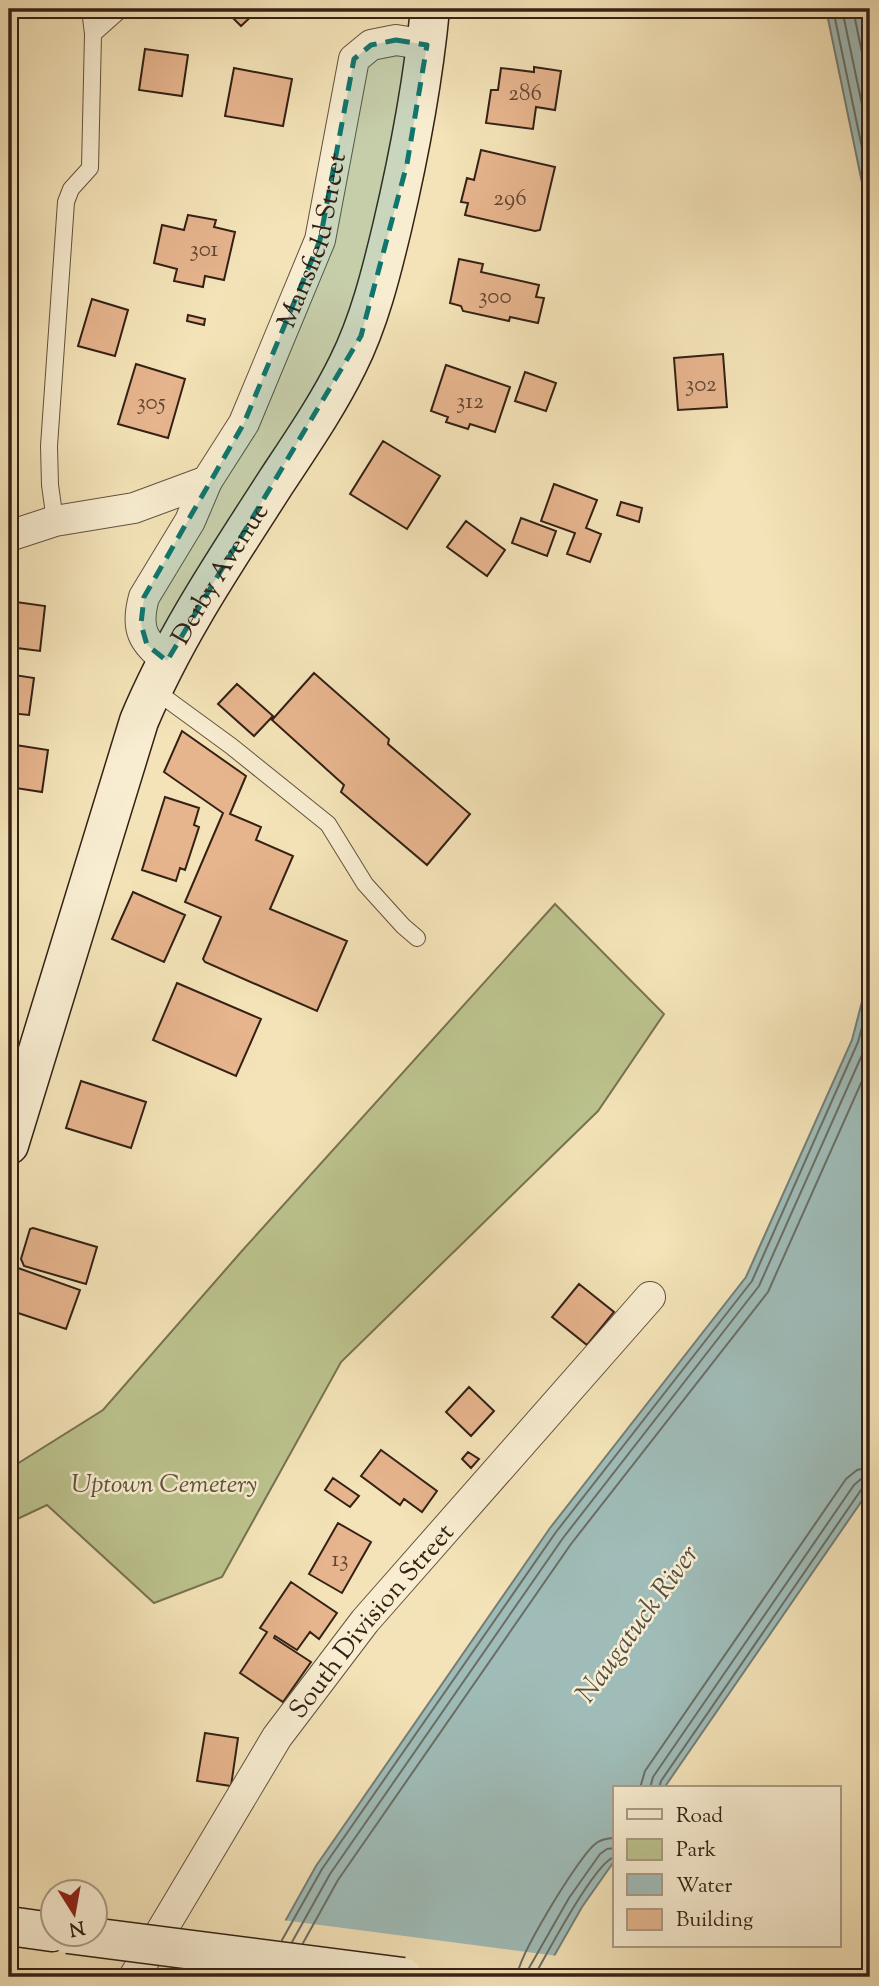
<svg xmlns="http://www.w3.org/2000/svg" width="879" height="1986" font-family="'Sorts Mill Goudy',serif">
<style>
.green{fill:#bcc38e;stroke:#787252;stroke-width:2}
.water{fill:#9fbcb8;stroke:#747e77;stroke-width:2}
.pier{fill:#f4e3b8}
.lines{fill:none;stroke-linecap:round;stroke-linejoin:round}
.shore{stroke:#6a6e66;stroke-width:2}
.building{fill:#e6b48d;stroke:#342115;stroke-width:2}
.service-casing{stroke:#64523e;stroke-width:18}
.minor-casing{stroke:#64523e;stroke-width:32}
.secondary-casing{stroke:#342115;stroke-width:41}
.service{stroke:#f8edd1;stroke-width:16}
.minor{stroke:#f8edd1;stroke-width:30}
.secondary{stroke:#f8edd1;stroke-width:38}
.secondary-bridge-casing{stroke:#342115;stroke-width:41;stroke-linecap:butt}
.secondary-bridge{stroke:#f8edd1;stroke-width:38}
.marked{fill:#0f766e;fill-opacity:0.2;stroke:#0f766e;stroke-width:5;stroke-dasharray:14 9;stroke-linejoin:round}
.labels{text-anchor:middle;stroke-width:5;stroke-linejoin:round;paint-order:stroke}
.number-label{font-size:23px;fill:#604633}
.street-label{font-size:26px;fill:#342115;stroke:#f8edd1}
.park-label{font-size:26px;font-style:italic;fill:#5d5239;stroke:#f8edd1}
.water-label{font-size:28px;font-style:italic;fill:#545046;stroke:#f8edd1}
</style>
<rect width="100%" height="100%" fill="#f4e3b8"/>
<filter id="stains"><feTurbulence type="fractalNoise" baseFrequency=".00286" numOctaves="4"/><feColorMatrix values="0 0 0 0 .2 0 0 0 0 .09 0 0 0 0 .02 0 0 0 .5 -.17"/></filter>
<radialGradient id="worn" r=".72"><stop offset=".6" stop-color="#630" stop-opacity="0"/><stop offset="1" stop-color="#630" stop-opacity=".3"/></radialGradient>
<path class="green" d="M 555,904 L 664,1014 L 598,1111 L 341,1362 L 222,1577 L 154,1603 L 47,1505 L 9,1523 L 9,1469 L 103,1410 L 241,1252 Z"/>
<path class="water" d="M 826,9 L 870,9 L 870,221 Z
M 870,971 L 870,1489 L 664,1788 L 615,1788 L 615,1860 L 582,1907 L 542,1977 L 254,1977 L 316,1866 L 550,1528 L 746,1277 L 852,1040 Z"/>
<path class="pier" d="M 282,1920 L 558,1956 L 546,1977 L 250,1977 Z"/>
<g class="lines">
<path class="shore" d="M 833,9 L 870,186
M 842,9 L 870,143
M 853,9 L 870,92
M 640,1788 L 645,1771 L 846,1479 L 857,1470 L 870,1467
M 650,1788 L 653,1777 L 854,1485 L 861,1479 L 870,1478
M 659,1788 L 661,1781 L 861,1490 L 870,1487
M 282,1940 L 322,1869 L 556,1532 L 752,1281 L 858,1042 L 870,998
M 292,1942 L 330,1874 L 563,1538 L 759,1286 L 866,1046 L 870,1032
M 303,1943 L 338,1880 L 571,1544 L 768,1292 L 870,1063
M 517,1977 C 518,1956 577,1860 594,1845 C 600,1839 607,1838 615,1838
M 528,1977 L 529,1968 L 569,1898 L 600,1854 L 607,1849 L 615,1848
M 536,1977 L 537,1971 C 548,1952 597,1859 615,1857"/>
</g>
<path class="building" d="M 224,9 L 259,9 L 241,26 Z
M 616,9 L 638,9 L 638,14 L 616,14 Z
M 145,49 L 188,55 L 182,96 L 139,90 Z
M 534,67 L 561,71 L 555,110 L 536,107 L 533,129 L 486,123 L 491,90 L 498,90 L 501,68 L 534,72 Z
M 234,68 L 292,79 L 283,126 L 225,116 Z
M 481,150 L 555,167 L 540,230 L 535,231 L 465,215 L 468,203 L 461,202 L 467,178 L 474,180 Z
M 188,215 L 216,220 L 214,227 L 235,232 L 224,280 L 205,276 L 203,287 L 174,281 L 177,269 L 154,263 L 162,225 L 184,230 Z
M 459,259 L 483,264 L 481,272 L 539,285 L 536,297 L 544,298 L 538,323 L 510,317 L 509,321 L 463,311 L 461,306 L 450,303 Z
M 92,299 L 128,310 L 115,356 L 78,346 Z
M 188,315 L 205,319 L 204,325 L 187,321 Z
M 723,354 L 727,407 L 678,410 L 674,358 Z
M 136,364 L 185,379 L 168,438 L 118,424 Z
M 446,365 L 510,387 L 495,432 L 470,424 L 468,429 L 446,422 L 448,417 L 431,411 Z
M 525,372 L 556,383 L 546,411 L 515,401 Z
M 383,441 L 440,476 L 407,529 L 350,494 Z
M 554,484 L 597,500 L 586,528 L 601,534 L 590,562 L 567,554 L 575,533 L 541,521 Z
M 621,502 L 642,508 L 639,522 L 617,515 Z
M 521,518 L 556,531 L 547,556 L 512,543 Z
M 466,521 L 505,550 L 487,576 L 447,547 Z
M 9,601 L 45,606 L 40,651 L 9,647 Z
M 9,669 L 14,670 L 14,675 L 34,678 L 29,715 L 10,713 L 9,720 Z
M 314,673 L 389,739 L 388,744 L 470,814 L 427,865 L 341,792 L 344,785 L 272,720 Z
M 237,684 L 273,716 L 254,736 L 218,704 Z
M 182,731 L 246,776 L 230,814 L 261,827 L 256,840 L 293,856 L 270,909 L 347,941 L 317,1011 L 205,962 L 203,959 L 221,917 L 185,902 L 223,813 L 164,772 Z
M 9,744 L 48,750 L 42,792 L 9,787 Z
M 165,797 L 199,808 L 194,825 L 199,827 L 185,870 L 180,868 L 176,881 L 142,870 Z
M 133,892 L 185,915 L 164,962 L 112,939 Z
M 177,983 L 261,1019 L 236,1076 L 153,1040 Z
M 81,1081 L 146,1102 L 131,1148 L 66,1128 Z
M 33,1228 L 97,1247 L 86,1284 L 24,1266 L 21,1259 L 30,1229 Z
M 18,1268 L 80,1290 L 66,1329 L 9,1310 L 9,1295 Z
M 579,1284 L 614,1312 L 587,1345 L 552,1317 Z
M 469,1387 L 494,1411 L 471,1436 L 446,1412 Z
M 381,1450 L 437,1491 L 422,1512 L 404,1499 L 400,1505 L 361,1476 Z
M 468,1452 L 479,1459 L 471,1468 L 462,1459 Z
M 333,1478 L 359,1496 L 350,1507 L 325,1490 Z
M 338,1523 L 371,1542 L 342,1593 L 309,1574 Z
M 291,1582 L 337,1613 L 319,1639 L 310,1632 L 297,1650 L 275,1636 L 274,1638 L 311,1662 L 283,1702 L 240,1673 L 267,1632 L 260,1628 Z
M 205,1733 L 238,1738 L 231,1786 L 197,1781 Z"/>
<g class="lines">
<g class="service-casing">
<path id="service" d="M 90,9 L 93,34 L 121,9
M 55,521 L 50,485 L 49,446 L 66,202 L 71,189 L 90,168 L 93,34
M 153,689 L 231,746 L 328,824 L 365,884 L 403,926 L 417,938"/>
</g>
<g class="minor-casing">
<g id="minor">
<path id="s1" d="M 9,536 L 55,521 L 134,508 L 207,481 L 244,423 L 320,240 L 354,59 L 371,45 L 396,40 L 427,45"/>
<path d="M 167,661 C 143,641 135,630 144,597 L 190,521 L 207,481"/>
<path id="s2" d="M 134,1977 L 277,1737 L 365,1621 L 650,1297"/>
</g>
</g>
<g class="secondary-casing">
<g id="secondary">
<path id="s3" d="M 9,1145 L 139,721 C 175,635 226,560 276,482 C 301,444 328,405 348,364 C 369,322 381,274 392,228 C 409,156 423,83 430,9"/>
<path d="M 9,1926 L 52,1932"/>
</g>
</g>
<use href="#service" class="service"/>
<use href="#minor" class="minor"/>
<use href="#secondary" class="secondary"/>
<g class="secondary-bridge-casing">
<path id="secondary-bridge" d="M 68,1934 L 403,1977"/>
</g>
<use href="#secondary-bridge" class="secondary-bridge"/>
</g>
<path class="marked" d="M 396,40 L 427,45 L 407,164 L 361,336 L 167,661 L 147,645 L 141,624 L 144,597 L 244,423 L 320,240 L 354,59 L 371,45 Z"/>
<g class="labels">
<g class="number-label">
<text x="525" y="100">286</text>
<text x="510" y="205">296</text>
<text x="204" y="256">301</text>
<text x="495" y="303">300</text>
<text x="701" y="391">302</text>
<text x="470" y="408">312</text>
<text x="151" y="409">305</text>
<text x="340" y="1566">13</text>
</g>
<g class="street-label">
<text dy="9" stroke="none"><textPath href="#s1" startOffset="471">Mansfield Street</textPath></text>
<text dy="9" stroke="none"><textPath href="#s3" startOffset="612">Derby Avenue</textPath></text>
<text dy="9" stroke="none"><textPath href="#s2" startOffset="429">South Division Street</textPath></text>
</g>
<g class="park-label">
<text x="164" y="1492">Uptown Cemetery</text>
</g>
<g class="water-label">
<text transform="translate(636 1623) rotate(-54)" y="10">Naugatuck River</text>
</g>
</g>
<rect width="879" height="1986" fill="none" stroke="#f4e3b8" stroke-width="35"/>
<rect x="10" y="10" width="858" height="1965" fill="none" stroke="#342115" stroke-width="3.5"/>
<rect x="18" y="18" width="844" height="1951" fill="none" stroke="#342115" stroke-width="2"/>
<rect x="613" y="1786" width="228" height="161" fill="#f8edd1" stroke="#aa9b86" stroke-width="2"/>
<rect x="627" y="1809" width="35" height="10" fill="#f8edd1" stroke="#aa9b86" stroke-width="2"/>
<text x="676" y="1822" font-size="21" fill="#342115">Road</text>
<rect x="627" y="1839" width="35" height="21" fill="#bcc38e" stroke="#aa9b86" stroke-width="2"/>
<text x="676" y="1856" font-size="21" fill="#342115">Park</text>
<rect x="627" y="1874" width="35" height="21" fill="#9fbcb8" stroke="#aa9b86" stroke-width="2"/>
<text x="676" y="1892" font-size="21" fill="#342115">Water</text>
<rect x="627" y="1909" width="35" height="21" fill="#e6b48d" stroke="#aa9b86" stroke-width="2"/>
<text x="676" y="1926" font-size="21" fill="#342115">Building</text>
<g transform="translate(74 1913) rotate(169)"><circle r="33" fill="#f8edd1" stroke="#aa9b86" stroke-width="2"/>
<path d="M0-5L12 26L0 18L-12 26Z" fill="#8f2418"/>
<text y="-10" font-size="19" font-weight="bold" text-anchor="middle" fill="#342115">N</text>
</g>
<rect width="100%" height="100%" filter="url(#stains)"/>
<rect width="100%" height="100%" fill="url(#worn)"/>
</svg>
